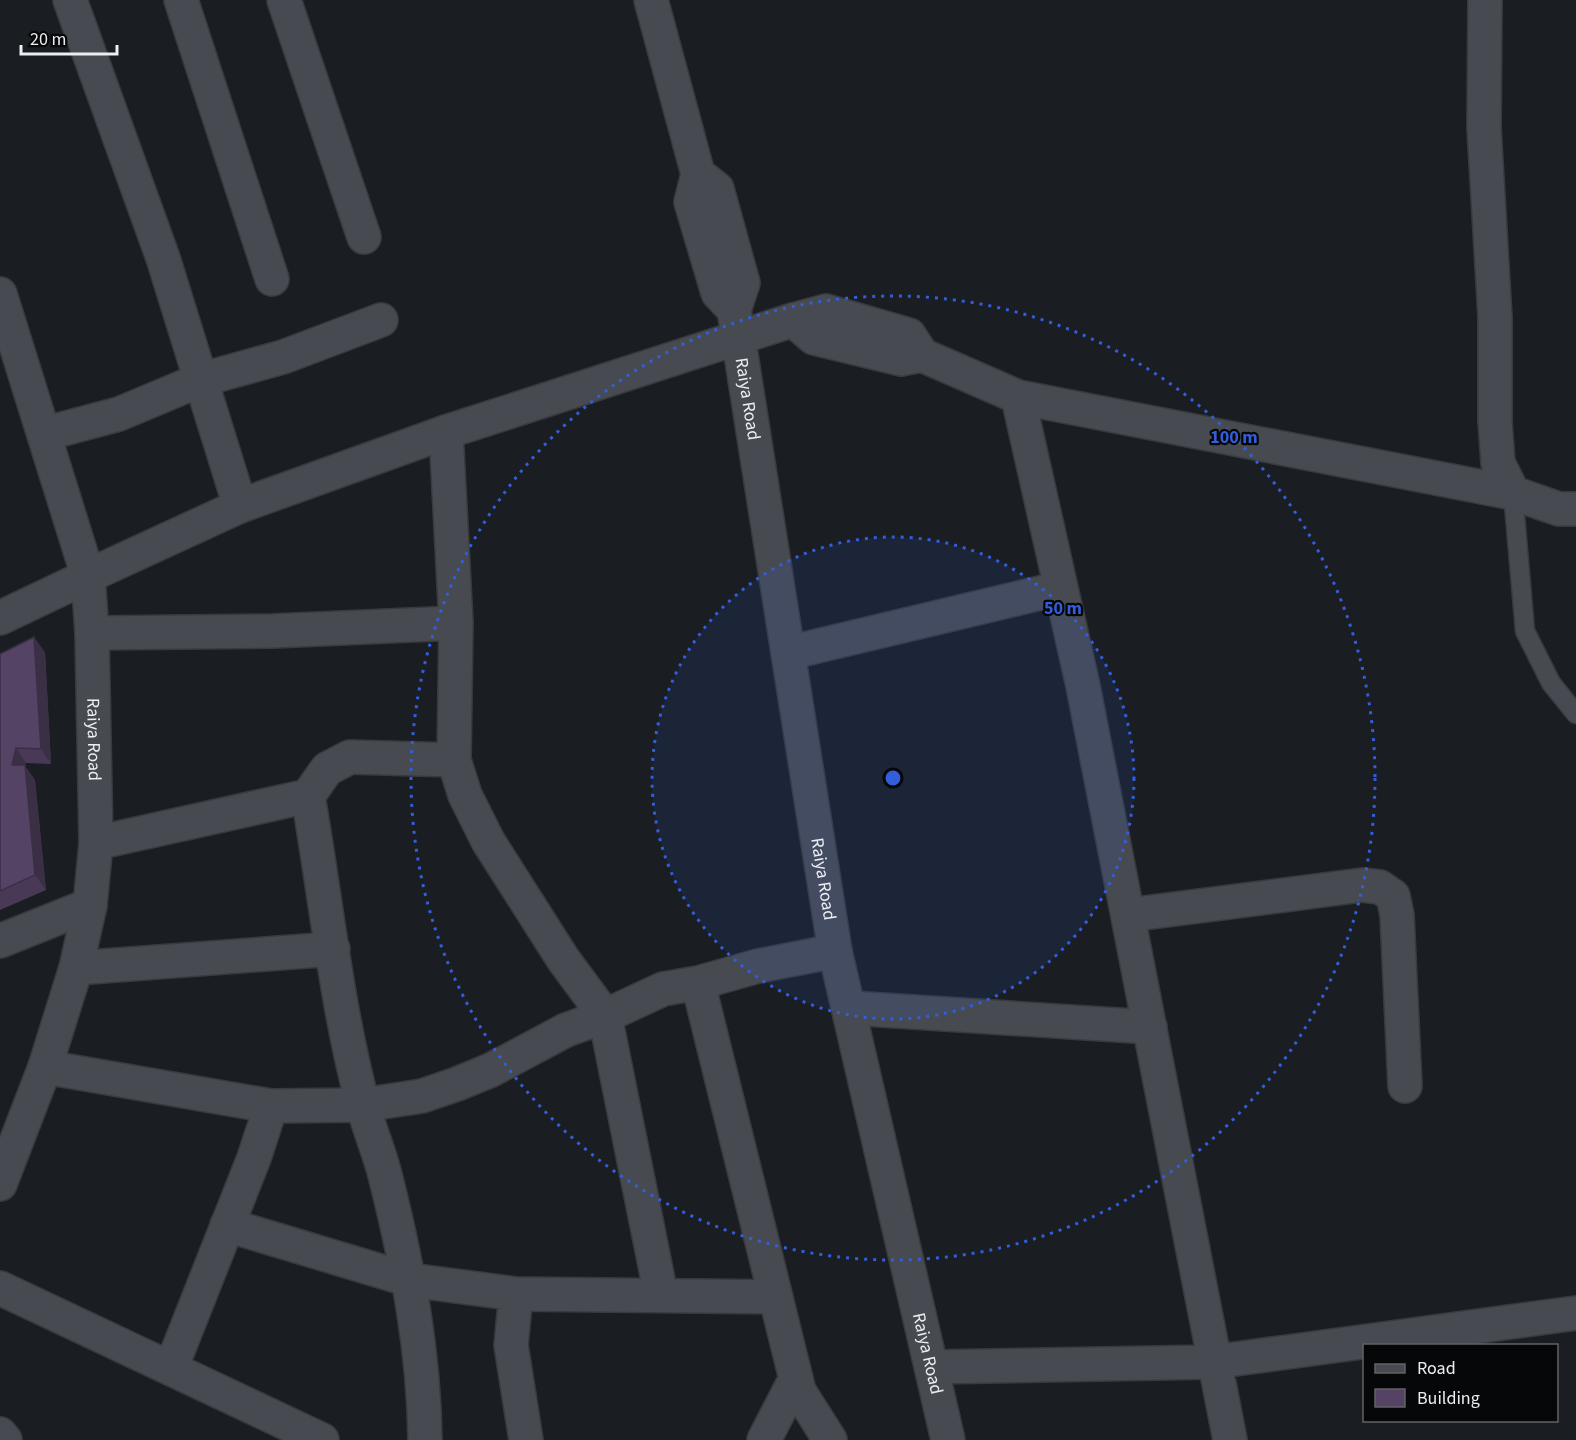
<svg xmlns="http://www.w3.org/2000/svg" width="1576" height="1440" font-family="'Source Sans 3',sans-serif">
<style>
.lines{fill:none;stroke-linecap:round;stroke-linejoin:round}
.lane-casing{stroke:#383a3e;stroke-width:21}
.street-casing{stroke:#383a3e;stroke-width:36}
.secondary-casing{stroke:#383a3e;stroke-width:36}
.lane{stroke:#474b51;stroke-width:18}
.street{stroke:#474b51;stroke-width:33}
.secondary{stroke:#474b51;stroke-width:33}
.wall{fill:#483a56}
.shaded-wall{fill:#3b2f46}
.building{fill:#544364;stroke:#3b2f46;stroke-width:1.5}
.ring{fill:none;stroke:#325edb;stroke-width:3;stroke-dasharray:3 6}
.labels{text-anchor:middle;stroke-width:4.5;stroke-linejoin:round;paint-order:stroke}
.street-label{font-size:18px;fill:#eceef2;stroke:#060709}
.centre{fill:#325edb;stroke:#060709;stroke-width:3}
.ring-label{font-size:18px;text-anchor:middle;font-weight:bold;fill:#325edb;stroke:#060709;stroke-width:4.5;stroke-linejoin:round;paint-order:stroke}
</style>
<rect width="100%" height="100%" fill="#1a1d22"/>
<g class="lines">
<g class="lane-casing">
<path id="lane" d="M 1513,493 L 1525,631 L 1551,683 L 1576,714"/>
</g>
<g class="street-casing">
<path id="street" d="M 70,0 L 163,258 L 240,506
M 181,0 L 272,279
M 284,0 L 364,237
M 1018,397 L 1083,686 L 1230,1440
M 44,434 L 119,414 L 200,380 L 283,357 L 381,320
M 0,618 L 88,576
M 92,633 L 273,631 L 456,623
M 788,653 L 1061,588
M 454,760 L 465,795 L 488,841 L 563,959 L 605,1016 L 661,1295
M 96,843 L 308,796
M 1128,915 L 1362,885 L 1380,887 L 1393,896 L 1397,915 L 1405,1086
M 0,941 L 90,905
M 76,968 L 333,949
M 698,983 L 799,1391 L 830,1440
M 850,1008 L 1150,1027
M 45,1067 L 271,1106 L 363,1105 L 422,1096 L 457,1084 L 491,1070 L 566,1030 L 605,1016 L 663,989 L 698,983 L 758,966 L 835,951
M 227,1225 L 410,1280 L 516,1294 L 776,1297
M 0,1288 L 322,1440
M 516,1294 L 511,1345 L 526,1440
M 932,1367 L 1213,1362 L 1576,1313
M 171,1368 L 254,1158 L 271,1106
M 0,1434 L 5,1440
M 425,1440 C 424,1350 407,1262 385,1175 C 379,1151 369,1129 363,1105 C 336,1004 326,899 308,796 L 327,769 L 350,757 L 454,760 L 456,623 L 446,432
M 764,1440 L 796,1378"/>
</g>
<g class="secondary-casing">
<g id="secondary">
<path d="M 651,0 L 698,174 L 691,202 L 718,293 L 734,310 L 743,283 L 717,189 L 698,174"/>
<path d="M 1485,0 L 1484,128 L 1495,317 L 1495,422 L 1498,463 L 1513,493 L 1559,509 L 1576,509"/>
<path id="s1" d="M 0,294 L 88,576 L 92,633 L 96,843 L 90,905 L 76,968 L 45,1067 L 0,1184"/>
<path id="s2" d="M 734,310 L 835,951 L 948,1440"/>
<path d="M 793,320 L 814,338 L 901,359 L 922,355 L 1018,397 L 1513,493"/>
<path d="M 88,576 L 240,506 L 446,432 L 793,320 L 826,311 L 909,335 L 922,355"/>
</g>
</g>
<use href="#lane" class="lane"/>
<use href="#street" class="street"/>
<use href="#secondary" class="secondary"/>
</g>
<path class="wall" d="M 45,652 L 51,764 L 26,763 L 25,766 L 35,780 L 46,890 L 0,910 L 0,654 Z"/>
<path class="shaded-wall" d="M 34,637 L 45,652 L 51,764 L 41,749 Z
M 16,748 L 26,763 L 25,766 L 35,780 L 46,890 L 35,875 L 12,765 Z"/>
<path class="building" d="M 34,637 L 41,749 L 16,748 L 12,765 L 25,765 L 35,875 L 0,891 L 0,654 Z"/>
<circle cx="893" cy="778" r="241" fill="#325edb" fill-opacity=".12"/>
<g class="ring">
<circle cx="893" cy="778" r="241"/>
<circle cx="893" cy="778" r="482"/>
</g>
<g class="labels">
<g class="street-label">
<text dy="6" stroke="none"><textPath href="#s2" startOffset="90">Raiya Road</textPath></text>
<text dy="6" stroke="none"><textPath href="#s1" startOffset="459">Raiya Road</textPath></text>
<text dy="6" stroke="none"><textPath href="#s2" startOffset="576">Raiya Road</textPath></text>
<text dy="6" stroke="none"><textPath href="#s2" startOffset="1062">Raiya Road</textPath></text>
</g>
</g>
<circle cx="893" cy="778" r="9" class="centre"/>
<g class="ring-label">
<text x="1234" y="443">100 m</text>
<text x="1063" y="614">50 m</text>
</g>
<rect x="1363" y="1344" width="195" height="78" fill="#060709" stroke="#626366" stroke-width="1.5"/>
<rect x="1375" y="1364" width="30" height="9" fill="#474b51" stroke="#626366" stroke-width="1.5"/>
<text x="1417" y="1374" font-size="18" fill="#eceef2">Road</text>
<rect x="1375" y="1389" width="30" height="18" fill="#544364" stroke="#626366" stroke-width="1.5"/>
<text x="1417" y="1404" font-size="18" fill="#eceef2">Building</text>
<path d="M21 45v9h96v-9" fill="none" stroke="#eceef2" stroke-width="3"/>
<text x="30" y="45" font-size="18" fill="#eceef2" stroke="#060709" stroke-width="4.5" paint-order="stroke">20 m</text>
</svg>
